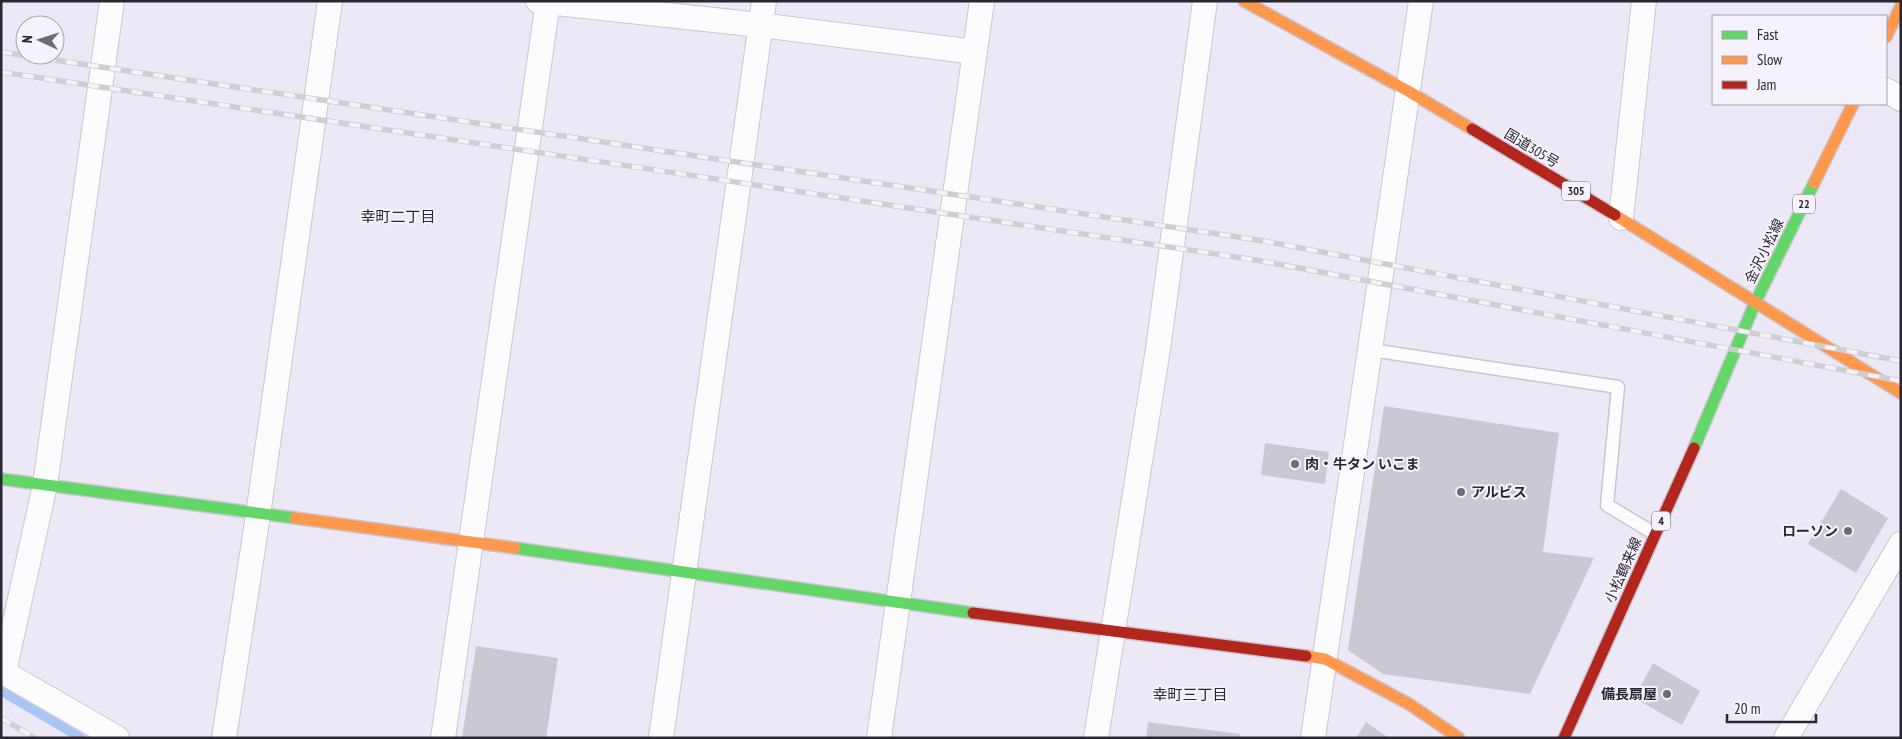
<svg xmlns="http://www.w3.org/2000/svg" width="1902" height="739" font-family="'PT Sans Narrow','Noto Sans JP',sans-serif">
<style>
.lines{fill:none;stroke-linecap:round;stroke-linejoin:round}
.stream{stroke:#a8c5f5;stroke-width:9}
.building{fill:#ccc8d3}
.lane-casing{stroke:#cac6d1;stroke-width:15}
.street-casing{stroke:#cac6d1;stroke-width:26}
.fast-casing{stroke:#cac6d1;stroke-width:14}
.slow-casing{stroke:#cac6d1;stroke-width:14}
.jam-casing{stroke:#cac6d1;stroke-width:14}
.lane{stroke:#fcfcfe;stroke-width:12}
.street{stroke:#fcfcfe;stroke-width:24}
.fast{stroke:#63d668;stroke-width:11}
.slow{stroke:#ff974d;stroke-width:11}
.jam{stroke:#b3261e;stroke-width:11}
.rail-casing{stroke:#cfced1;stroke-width:5.5}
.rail{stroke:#f5f2fc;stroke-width:4;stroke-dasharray:11;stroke-linecap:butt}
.poi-dot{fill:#6e6b76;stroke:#f5f2fc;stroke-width:2}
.labels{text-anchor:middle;stroke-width:4;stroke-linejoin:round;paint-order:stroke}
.shield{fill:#f5f2fc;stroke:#67646e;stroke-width:1}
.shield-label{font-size:12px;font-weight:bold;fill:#2a2731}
.street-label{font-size:14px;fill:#2a2731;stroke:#f5f2fc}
.poi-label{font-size:14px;font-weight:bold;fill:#2a2731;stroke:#f5f2fc;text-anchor:start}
.neighbourhood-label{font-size:15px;fill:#2a2731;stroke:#f5f2fc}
</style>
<rect width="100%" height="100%" fill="#ede8f6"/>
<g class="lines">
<path class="stream" d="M 1,691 L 81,738"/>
</g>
<path class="building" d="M 1384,406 L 1559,433 L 1543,552 L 1594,558 L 1530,694 L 1383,674 L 1348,650 Z
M 1265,443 L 1329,452 L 1325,484 L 1261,475 Z
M 1841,489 L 1888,518 L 1856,573 L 1808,544 Z
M 476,646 L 558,658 L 546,738 L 462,738 Z
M 1653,663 L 1700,691 L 1682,725 L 1634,698 Z
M 1148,722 L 1240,734 L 1240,738 L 1146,738 Z
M 1366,722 L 1389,738 L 1356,738 Z"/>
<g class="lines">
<g class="lane-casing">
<path id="lane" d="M 1371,350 L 1618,387 L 1607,505 L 1655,534"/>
</g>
<g class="street-casing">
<path id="street" d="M 538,1 L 760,25 L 975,52
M 1886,90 L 1901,99
M 1621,218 L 1644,1
M 1,671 L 117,738
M 4,672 L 45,485 L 112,1
M 224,738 L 258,515 L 330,1
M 443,738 L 548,1
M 661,738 L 764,1
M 879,738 L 982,1
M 1096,738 L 1158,349 L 1205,1
M 1313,738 L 1421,1
M 1786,738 L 1901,544"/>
</g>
<g class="fast-casing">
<path id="fast" d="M 1694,448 L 1755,303 L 1814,183
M 1,479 L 295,518
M 515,548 L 973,613"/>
</g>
<g class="slow-casing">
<path id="slow" d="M 1244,1 L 1408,91 L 1472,129
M 1886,37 L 1901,6
M 1814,183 L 1853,104
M 1615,215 L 1901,393
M 295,518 L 515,548
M 1306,656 L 1325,659 L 1409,704 L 1459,738"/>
</g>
<g class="jam-casing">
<path id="jam" d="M 1472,129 L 1615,215
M 973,613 L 1306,656
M 1564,738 L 1694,448"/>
</g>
<use href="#lane" class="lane"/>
<use href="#street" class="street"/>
<use href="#fast" class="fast"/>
<use href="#slow" class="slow"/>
<use href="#jam" class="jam"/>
<g class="rail-casing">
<path id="rail" d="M 1,52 L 1258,240 L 1901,361
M 1,72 L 1256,260 L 1901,381
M 1,718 L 35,738"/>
</g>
<use href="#rail" class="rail"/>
</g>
<g class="poi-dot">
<circle cx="1295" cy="464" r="5"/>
<circle cx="1461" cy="492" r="5"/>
<circle cx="1848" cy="531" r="5"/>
<circle cx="1667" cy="694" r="5"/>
</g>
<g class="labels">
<g class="shield">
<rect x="1562" y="181.5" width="28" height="19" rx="4"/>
<rect x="1793" y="194.5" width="22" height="19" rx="4"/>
<rect x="1652" y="511.5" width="18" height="19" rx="4"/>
</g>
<g class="shield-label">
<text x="1576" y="195">305</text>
<text x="1804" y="208">22</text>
<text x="1661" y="525">4</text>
</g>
<g class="street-label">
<text transform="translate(1532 148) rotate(31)" y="5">国道305号</text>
<text transform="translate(1764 251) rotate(-64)" y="5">金沢小松線</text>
<text transform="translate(1623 570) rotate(-66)" y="5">小松鶴来線</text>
</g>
<g class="poi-label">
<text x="1305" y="469">肉・牛タン いこま</text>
<text x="1471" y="497">アルビス</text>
<text x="1838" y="536" text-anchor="end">ローソン</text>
<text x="1657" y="699" text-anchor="end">備長扇屋</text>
</g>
<g class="neighbourhood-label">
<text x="398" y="222">幸町二丁目</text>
<text x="1190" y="700">幸町三丁目</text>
</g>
</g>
<rect width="1902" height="739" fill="none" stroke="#2a2731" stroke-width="5"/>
<rect x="1712" y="15" width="175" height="90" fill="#f5f2fc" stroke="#a4a1ab"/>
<rect x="1722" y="31" width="25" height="8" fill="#63d668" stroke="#a4a1ab"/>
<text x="1757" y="40" font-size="15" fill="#2a2731">Fast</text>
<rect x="1722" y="56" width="25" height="8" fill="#ff974d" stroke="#a4a1ab"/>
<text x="1757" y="65" font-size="15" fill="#2a2731">Slow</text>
<rect x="1722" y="81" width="25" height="8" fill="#b3261e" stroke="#a4a1ab"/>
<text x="1757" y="90" font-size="15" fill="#2a2731">Jam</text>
<g transform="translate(40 40) rotate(274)"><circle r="24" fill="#f5f2fc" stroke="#a4a1ab"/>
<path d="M0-4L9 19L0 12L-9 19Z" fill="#6e6b76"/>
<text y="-8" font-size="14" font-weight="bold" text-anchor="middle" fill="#2a2731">N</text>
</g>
<path d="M1727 714v8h89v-8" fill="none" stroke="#2a2731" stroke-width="2.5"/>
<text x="1734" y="714" font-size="15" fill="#2a2731" stroke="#f5f2fc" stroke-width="4" paint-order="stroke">20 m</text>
</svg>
